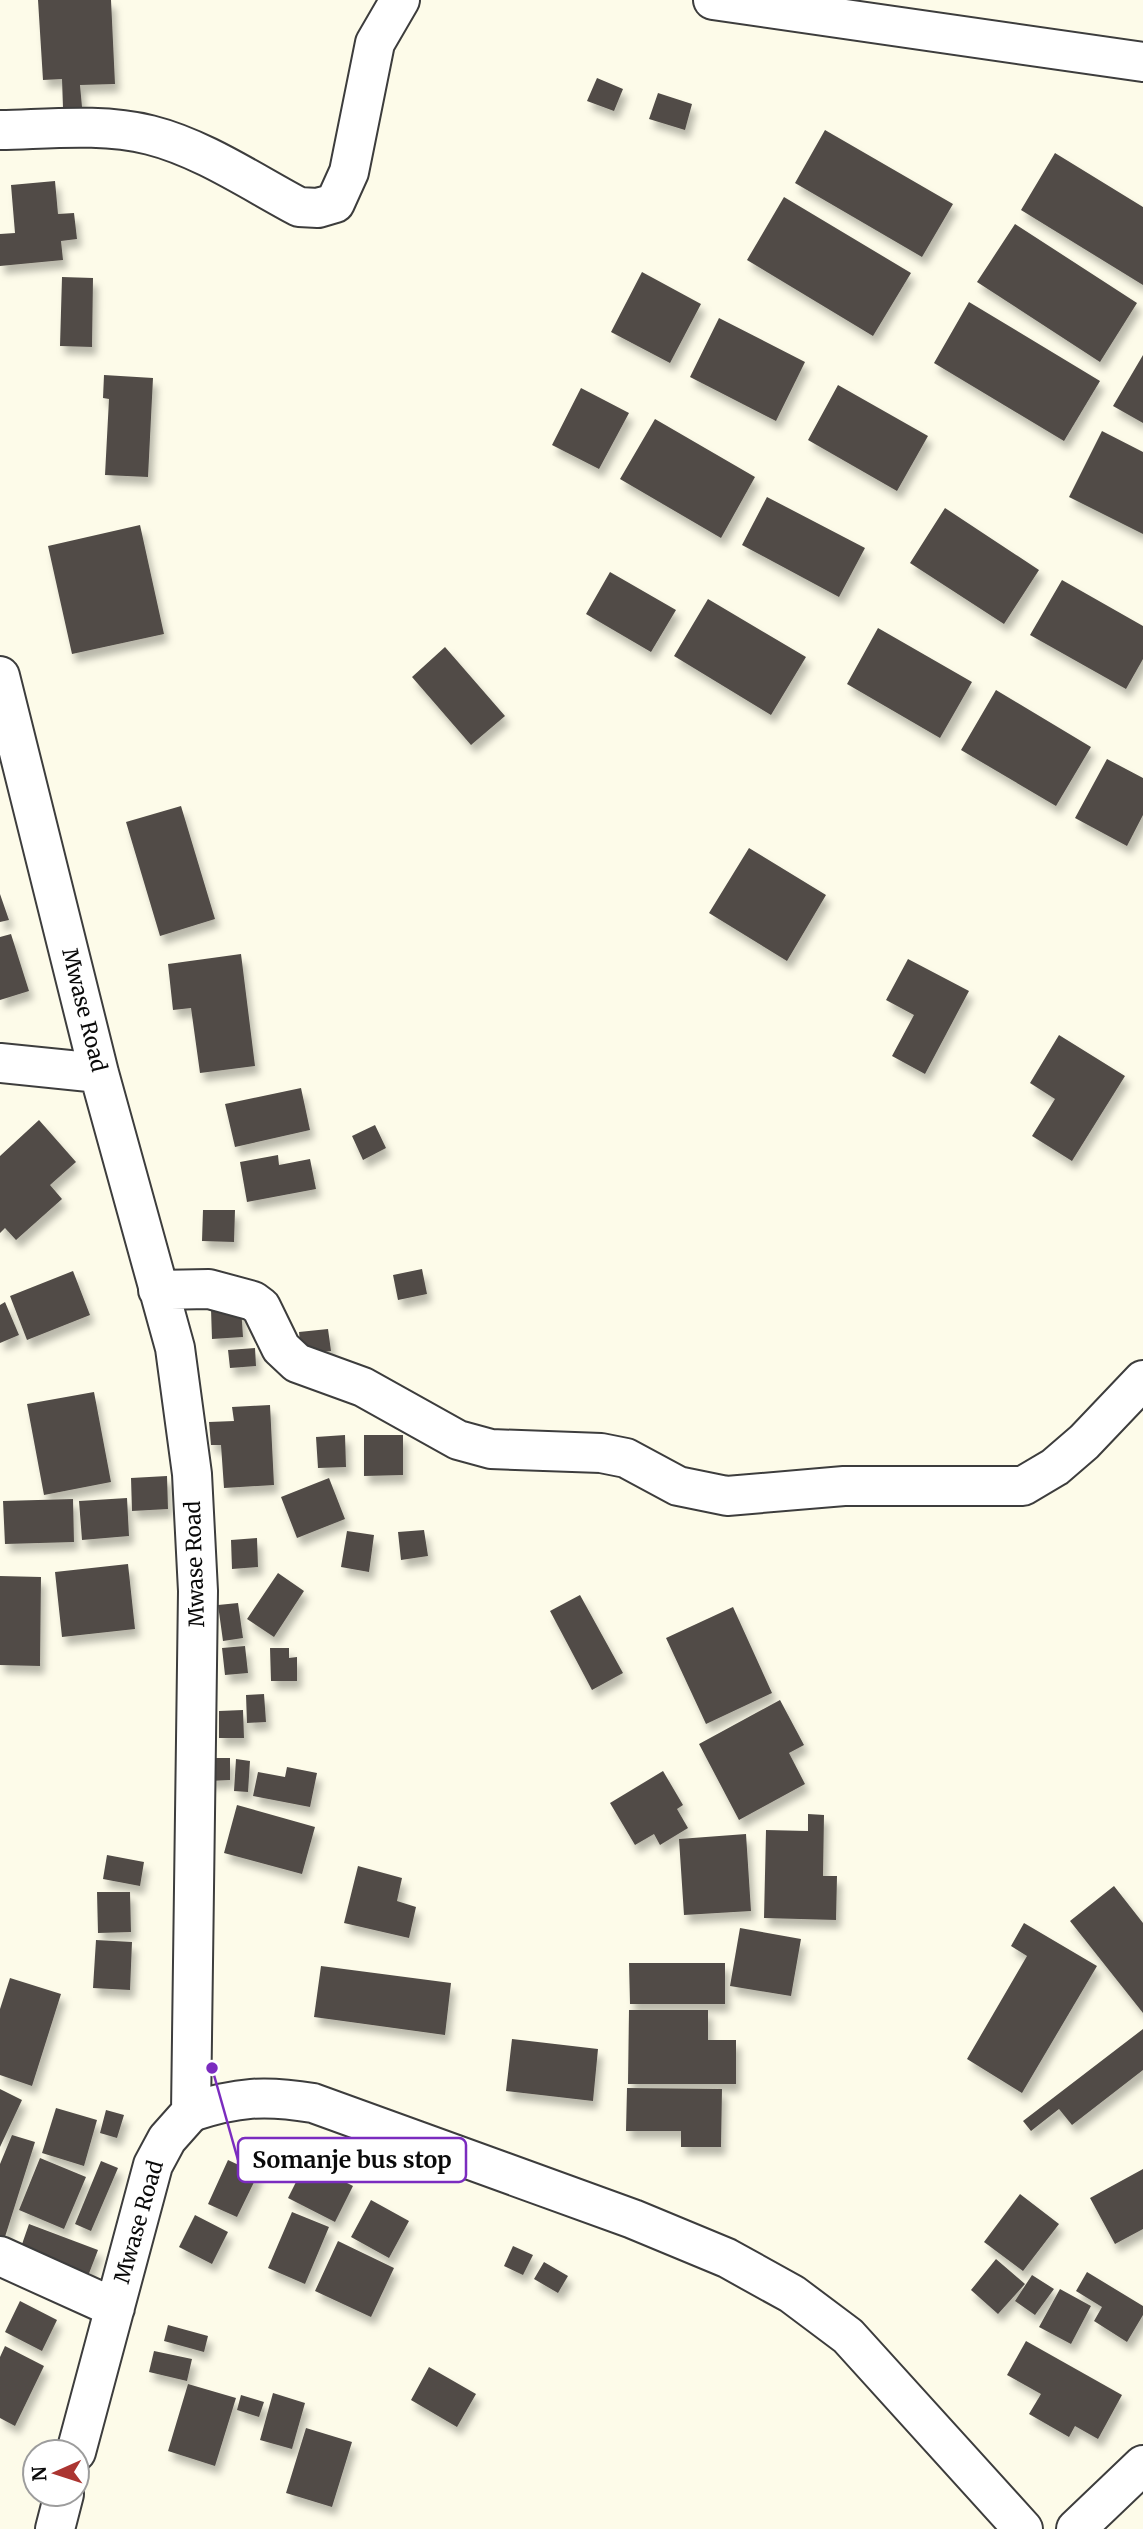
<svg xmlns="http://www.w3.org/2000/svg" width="1143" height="2529" font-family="Merriweather,serif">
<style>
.building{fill:#514c47;filter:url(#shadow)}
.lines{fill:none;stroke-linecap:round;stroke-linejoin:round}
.minor-casing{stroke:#3d3d3d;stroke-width:42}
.tertiary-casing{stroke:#3d3d3d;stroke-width:42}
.minor{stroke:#fff;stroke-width:38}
.tertiary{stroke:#fff;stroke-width:38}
.labels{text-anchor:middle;stroke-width:7;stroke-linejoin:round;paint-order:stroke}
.street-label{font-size:21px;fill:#0a0a0a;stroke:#fff}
.leader{fill:none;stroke:#7b2cbf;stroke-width:2.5}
.callout-dot{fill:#7b2cbf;stroke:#fff;stroke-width:2.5}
.callout{fill:#fff;stroke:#7b2cbf;stroke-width:2.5}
.callout-label{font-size:23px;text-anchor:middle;font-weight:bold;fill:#0a0a0a}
</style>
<defs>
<filter id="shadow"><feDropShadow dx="4.5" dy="8" stdDeviation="3.5" flood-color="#0004"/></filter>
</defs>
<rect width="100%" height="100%" fill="#fdfbe9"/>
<path class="building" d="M 38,0 L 111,0 L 115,84 L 80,85 L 82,107 L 63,108 L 62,79 L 43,80 Z
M 597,78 L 623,89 L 614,111 L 587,101 Z
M 658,93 L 692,104 L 685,130 L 649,119 Z
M 825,130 L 953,204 L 922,257 L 795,183 Z
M 1055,153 L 1143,207 L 1143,285 L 1021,210 Z
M 55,181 L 58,214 L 74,213 L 77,239 L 61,241 L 63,260 L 0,266 L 0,234 L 15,233 L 11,185 Z
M 784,197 L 911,273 L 873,336 L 747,260 Z
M 1015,224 L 1137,303 L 1100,362 L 977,282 Z
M 642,272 L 701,304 L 670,363 L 611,332 Z
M 62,277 L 93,278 L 92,347 L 60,346 Z
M 969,302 L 1100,381 L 1064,441 L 934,363 Z
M 719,318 L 805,362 L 776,421 L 690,377 Z
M 1143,355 L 1143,423 L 1113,406 Z
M 104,375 L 153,378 L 148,477 L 105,475 L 109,399 L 103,398 Z
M 838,385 L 928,436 L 897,491 L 808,440 Z
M 581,388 L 629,413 L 599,469 L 552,445 Z
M 655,419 L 755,477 L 721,538 L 620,479 Z
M 1102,431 L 1143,452 L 1143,534 L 1069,497 Z
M 767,497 L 865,548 L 839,597 L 742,545 Z
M 945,508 L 1039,570 L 1004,624 L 910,563 Z
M 140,525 L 164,634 L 72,654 L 48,546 Z
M 610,572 L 676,610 L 651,652 L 586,614 Z
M 1062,580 L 1143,626 L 1143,659 L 1126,689 L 1030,635 Z
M 708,599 L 806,657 L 771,715 L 674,656 Z
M 878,628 L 972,682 L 940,738 L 847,684 Z
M 445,647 L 505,716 L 471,745 L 412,677 Z
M 996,690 L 1091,747 L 1056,806 L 961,750 Z
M 1107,759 L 1143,778 L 1143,815 L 1127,846 L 1075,818 Z
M 181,806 L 215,919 L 160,936 L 126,822 Z
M 749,848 L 826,895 L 787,961 L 709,913 Z
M 0,894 L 9,920 L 0,922 Z
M 11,934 L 29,991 L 0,1000 L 0,937 Z
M 241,954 L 255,1066 L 200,1073 L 191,1008 L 173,1010 L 168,964 Z
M 908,959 L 969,991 L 925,1074 L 892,1056 L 914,1015 L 886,1000 Z
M 1059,1035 L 1125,1076 L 1072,1161 L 1032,1136 L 1055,1099 L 1030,1083 Z
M 301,1088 L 310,1130 L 235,1147 L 225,1104 Z
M 39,1120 L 76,1162 L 50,1185 L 62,1199 L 16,1240 L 5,1228 L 0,1233 L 0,1156 Z
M 375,1125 L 386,1148 L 363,1160 L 352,1136 Z
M 278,1155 L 279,1165 L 310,1159 L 316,1189 L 247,1202 L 240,1162 Z
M 203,1210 L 235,1210 L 234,1242 L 202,1241 Z
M 422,1269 L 427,1294 L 398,1300 L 393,1275 Z
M 73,1271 L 90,1315 L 27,1340 L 10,1296 Z
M 5,1302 L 19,1335 L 0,1343 L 0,1305 Z
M 241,1307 L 243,1337 L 212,1339 L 211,1309 Z
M 328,1329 L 331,1351 L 301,1354 L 299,1332 Z
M 255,1348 L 256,1366 L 230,1368 L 228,1350 Z
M 94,1392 L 111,1482 L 44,1495 L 27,1404 Z
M 270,1405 L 274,1485 L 224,1488 L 221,1445 L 211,1445 L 209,1422 L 234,1421 L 232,1407 Z
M 345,1435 L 346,1467 L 318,1468 L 316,1437 Z
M 364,1435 L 403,1435 L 403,1475 L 364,1476 Z
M 167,1476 L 168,1509 L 132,1511 L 131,1478 Z
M 329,1478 L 345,1519 L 297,1538 L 281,1497 Z
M 127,1498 L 129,1536 L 82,1540 L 79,1501 Z
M 73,1499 L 74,1542 L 5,1544 L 3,1501 Z
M 424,1530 L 428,1556 L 401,1560 L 398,1532 Z
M 347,1531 L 374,1535 L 369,1572 L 341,1567 Z
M 257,1538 L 258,1567 L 232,1569 L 231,1540 Z
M 128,1564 L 135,1629 L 62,1637 L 55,1572 Z
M 278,1573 L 304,1591 L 274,1637 L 247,1619 Z
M 0,1576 L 41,1577 L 40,1666 L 0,1665 Z
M 580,1595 L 623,1673 L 592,1690 L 550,1611 Z
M 238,1603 L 243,1638 L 223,1641 L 218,1605 Z
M 733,1607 L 772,1693 L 706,1724 L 666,1638 Z
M 245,1646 L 248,1673 L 225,1675 L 222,1648 Z
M 270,1648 L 289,1648 L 289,1658 L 297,1657 L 297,1681 L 271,1681 Z
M 264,1694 L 266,1722 L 247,1723 L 246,1695 Z
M 780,1700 L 804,1745 L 789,1753 L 805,1784 L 739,1820 L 699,1744 Z
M 243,1710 L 244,1738 L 219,1738 L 219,1711 Z
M 208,1758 L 230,1758 L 230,1780 L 208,1781 Z
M 236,1759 L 250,1761 L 248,1792 L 234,1791 Z
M 287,1767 L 317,1773 L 310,1807 L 253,1796 L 258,1772 L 285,1777 Z
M 663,1771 L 683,1805 L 677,1809 L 688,1828 L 660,1845 L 654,1834 L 635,1845 L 610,1803 Z
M 237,1805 L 315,1827 L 302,1874 L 224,1853 Z
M 808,1814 L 824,1815 L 823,1876 L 837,1876 L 836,1920 L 764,1918 L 766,1830 L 808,1831 Z
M 746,1834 L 751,1911 L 684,1915 L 679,1839 Z
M 107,1855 L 144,1862 L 140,1886 L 103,1879 Z
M 358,1866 L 402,1878 L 397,1901 L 416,1907 L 409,1938 L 344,1923 Z
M 1114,1886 L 1143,1923 L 1143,2013 L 1070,1921 Z
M 97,1892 L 130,1892 L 131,1932 L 98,1933 Z
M 1024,1923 L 1097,1966 L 1022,2093 L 967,2059 L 1027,1956 L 1011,1946 Z
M 740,1928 L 801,1939 L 791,1996 L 730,1986 Z
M 96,1940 L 132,1942 L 130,1990 L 93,1988 Z
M 629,1963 L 725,1963 L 725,2004 L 630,2004 Z
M 321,1966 L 451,1983 L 445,2035 L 314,2017 Z
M 10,1978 L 61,1994 L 32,2086 L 0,2075 L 0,2009 Z
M 629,2010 L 708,2010 L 708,2040 L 736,2040 L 736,2084 L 628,2084 Z
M 1143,2029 L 1143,2070 L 1072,2125 L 1059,2109 L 1031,2131 L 1023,2121 Z
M 512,2039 L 598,2049 L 593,2101 L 506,2091 Z
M 627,2088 L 722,2089 L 721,2147 L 681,2147 L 681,2131 L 626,2131 Z
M 0,2089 L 22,2100 L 0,2147 Z
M 56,2108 L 97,2120 L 84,2166 L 42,2153 Z
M 106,2110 L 124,2115 L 117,2138 L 100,2133 Z
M 12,2135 L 35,2142 L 4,2240 L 0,2238 L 0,2164 Z
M 40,2158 L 86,2177 L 64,2229 L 19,2210 Z
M 228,2160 L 258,2174 L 237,2217 L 208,2204 Z
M 101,2161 L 118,2168 L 91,2231 L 75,2224 Z
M 306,2162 L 353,2186 L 335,2222 L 288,2198 Z
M 1143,2169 L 1143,2229 L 1115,2244 L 1090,2198 Z
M 1020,2194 L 1059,2224 L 1023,2271 L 984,2242 Z
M 371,2200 L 409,2221 L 389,2258 L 351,2237 Z
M 292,2212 L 329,2227 L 305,2284 L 268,2268 Z
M 195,2215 L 228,2232 L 212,2264 L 179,2247 Z
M 29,2224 L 98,2250 L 88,2276 L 20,2250 Z
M 338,2241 L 394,2268 L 371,2317 L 315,2291 Z
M 513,2246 L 533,2255 L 523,2275 L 504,2266 Z
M 996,2259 L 1025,2284 L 998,2314 L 971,2290 Z
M 544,2262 L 568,2276 L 558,2293 L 534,2279 Z
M 1087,2272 L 1143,2306 L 1143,2315 L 1127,2342 L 1094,2321 L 1102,2307 L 1076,2291 Z
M 1032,2275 L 1054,2289 L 1035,2315 L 1015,2301 Z
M 1060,2289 L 1091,2306 L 1071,2344 L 1039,2327 Z
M 20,2301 L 57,2320 L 42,2351 L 5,2332 Z
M 168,2325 L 208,2336 L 204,2352 L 164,2341 Z
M 1026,2341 L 1122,2395 L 1098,2439 L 1075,2426 L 1069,2437 L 1029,2414 L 1041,2394 L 1007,2375 Z
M 5,2346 L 44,2366 L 15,2426 L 0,2418 L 0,2357 Z
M 154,2351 L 192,2359 L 187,2381 L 149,2372 Z
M 429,2367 L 476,2394 L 457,2427 L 411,2400 Z
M 188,2384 L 236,2398 L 215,2466 L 168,2451 Z
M 273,2393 L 305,2403 L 292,2449 L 260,2440 Z
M 241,2395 L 264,2402 L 259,2417 L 237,2410 Z
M 306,2428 L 352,2442 L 332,2507 L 286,2493 Z"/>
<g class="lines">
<g class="minor-casing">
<path id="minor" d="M 713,0 L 1143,62
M 0,130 C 49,129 102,123 150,135 C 202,148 252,182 299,207 L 318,208 L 335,203 L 349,172 L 375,43 L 400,0
M 0,676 L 99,1073 L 175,1348 L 192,1474 L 198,1591 L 191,2112 L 167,2139 L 153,2165 L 76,2452
M 0,1063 L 99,1073
M 158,1290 L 209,1289 L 253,1301 L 261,1307 L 281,1348 L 297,1363 L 363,1387 L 458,1440 L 491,1449 L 601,1453 L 626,1458 L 678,1486 L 727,1496 L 844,1486 L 1023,1486 L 1055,1467 L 1084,1442 L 1143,1380
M 0,2256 L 115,2308
M 55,2529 L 64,2494
M 1076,2529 L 1143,2465"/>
</g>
<g class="tertiary-casing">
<path id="tertiary" d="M 191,2112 C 237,2097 265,2095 313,2103 L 633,2219 L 727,2258 L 792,2294 L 848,2336 L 1023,2529"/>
</g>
<use href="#minor" class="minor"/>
<use href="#tertiary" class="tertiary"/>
</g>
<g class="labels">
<g class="street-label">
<text transform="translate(84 1010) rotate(76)" y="7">Mwase Road</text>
<text transform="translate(195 1564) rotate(-92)" y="7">Mwase Road</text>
<text transform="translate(139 2222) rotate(-74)" y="7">Mwase Road</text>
</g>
</g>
<path class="leader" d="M212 2068L238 2160"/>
<circle class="callout-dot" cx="212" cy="2068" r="7"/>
<rect class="callout" x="238" y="2138" width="228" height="44" rx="7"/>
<g class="callout-label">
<text x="352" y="2168">Somanje bus stop</text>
</g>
<g transform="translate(56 2473) rotate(267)"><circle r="33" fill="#ffffff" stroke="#9d9d9d" stroke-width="2"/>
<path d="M0-5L12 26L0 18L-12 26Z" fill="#ab3531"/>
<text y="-10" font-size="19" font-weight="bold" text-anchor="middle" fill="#0a0a0a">N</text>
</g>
</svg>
